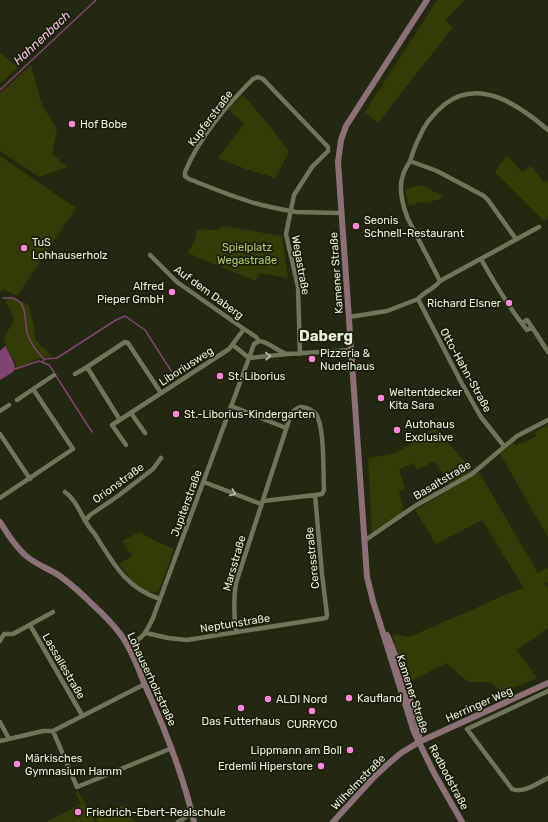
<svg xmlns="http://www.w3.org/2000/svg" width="548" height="822" font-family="Rubik,sans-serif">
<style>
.green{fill:#323c04}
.water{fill:#824371}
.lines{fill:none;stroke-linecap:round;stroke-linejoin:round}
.stream{stroke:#824371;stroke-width:1.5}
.street{stroke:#6e755b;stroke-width:4.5}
.secondary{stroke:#8d6f77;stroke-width:6}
.oneway{stroke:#bfc4b1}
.poi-dot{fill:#ff85de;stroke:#191e07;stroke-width:1.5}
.labels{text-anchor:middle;stroke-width:3.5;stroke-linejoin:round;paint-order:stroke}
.street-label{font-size:11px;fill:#eaeedf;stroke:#191e07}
.poi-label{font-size:11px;fill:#eaeedf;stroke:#191e07;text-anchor:start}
.park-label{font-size:11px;fill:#b4cc63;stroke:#191e07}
.water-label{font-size:12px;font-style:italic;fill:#f8c0e7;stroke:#191e07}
.district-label{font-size:15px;font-weight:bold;fill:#eaeedf;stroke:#191e07}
</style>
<rect width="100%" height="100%" fill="#232811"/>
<path class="green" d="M 437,0 L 465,0 L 445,20 L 453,27 L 378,123 L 365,112 Z
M 0,53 L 18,67 L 0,84 Z
M 31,65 L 42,105 L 57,129 L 52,154 L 67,167 L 39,177 L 0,151 L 0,93 Z
M 243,95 L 273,130 L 289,152 L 275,178 L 246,169 L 218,158 L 244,124 L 228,109 Z
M 507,155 L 522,172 L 531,166 L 544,183 L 548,181 L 548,217 L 544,221 L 495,172 Z
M 0,156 L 76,208 L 17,296 L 3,289 L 0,292 Z
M 421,185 L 443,196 L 442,198 L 427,203 L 420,202 L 409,206 L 405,189 Z
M 223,226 L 282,236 L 288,278 L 260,273 L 255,281 L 188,253 L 195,240 L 197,229 L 217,230 Z
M 9,297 L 28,304 L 34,325 L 35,340 L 52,356 L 37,359 L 17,370 L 15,361 L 8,351 L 4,338 L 14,320 L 12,313 L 5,301 Z
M 548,425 L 548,537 L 500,454 L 513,443 L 516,446 L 536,436 L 535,432 Z
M 434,427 L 473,471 L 450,484 L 434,461 L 417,470 L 414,463 L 399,469 L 405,488 L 399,491 L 404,512 L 372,534 L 368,458 L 396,453 L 407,446 Z
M 479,472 L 538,573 L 548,568 L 548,582 L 544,584 L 548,587 L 548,628 L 517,650 L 537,678 L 501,693 L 491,682 L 468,682 L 446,663 L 408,683 L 392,634 L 409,637 L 483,605 L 504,595 L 524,588 L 482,520 L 436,544 L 415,510 Z
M 140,532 L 153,540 L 174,549 L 159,591 C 145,598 126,574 119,564 L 132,556 L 122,541 Z
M 78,791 L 95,822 L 46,822 L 81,804 L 76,793 Z
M 124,805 L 135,822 L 98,822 L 96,818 Z"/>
<path class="water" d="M 6,346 C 8,354 15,360 15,369 L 13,372 L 0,380 L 0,351 L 4,347 Z"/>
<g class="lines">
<path class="stream" d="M 0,90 L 96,0
M 3,298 C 7,298 12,297 15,299 C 27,303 25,323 27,333 C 30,342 37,352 44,359
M 43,362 L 44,359 L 57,358 L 116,320 L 125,316 L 145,330 L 175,377
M 15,369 L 39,361 L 49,365 L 54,372
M 56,376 L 92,432"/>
<path class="street" d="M 410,161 C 413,153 415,145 419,138 C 424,125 434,113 445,104 C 480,77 520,106 548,130
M 150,255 L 177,282 L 244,329 L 256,337 L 259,341 C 269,342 277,351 287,354
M 481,259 C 495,284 509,308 527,330 L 532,327 L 548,352
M 440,281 L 408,219 C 403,207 398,188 403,175 C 404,170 408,165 410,161 L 437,171 L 484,196 L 488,200 L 516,239
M 418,299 L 461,382 L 481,417 L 504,446
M 349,317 L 387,311 L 418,299 C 424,292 434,289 440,281 L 539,227
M 522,323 L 527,320 L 532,327
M 233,345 L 249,358 L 287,354 L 351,350
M 300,354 L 298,287 L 286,234 L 294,195 L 312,167 L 328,151 L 328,147 L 263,79 L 258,77 L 253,79 C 226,106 200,136 185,172 L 185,176 L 189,179 C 207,186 226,194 245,200 C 261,206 279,209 296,212 L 341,213
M 75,374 L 87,367
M 17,400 L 54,375
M 231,406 L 286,428
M 0,411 L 9,405
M 131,413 L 145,433
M 120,420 L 87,367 L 125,342 L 128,343 L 161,393
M 0,434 L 30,479
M 126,445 L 112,425 L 229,349 L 244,329
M 204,482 L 261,504
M 65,492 C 79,502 82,521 94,533 C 113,562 124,587 160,599
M 0,498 L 73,449 L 33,389
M 85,521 L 90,515 L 118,496 L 153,469 L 161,458
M 364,541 L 415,506 L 472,474 L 517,436 L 548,420
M 30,625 L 82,715
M 236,632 C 234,615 233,600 236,583 L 290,417 L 292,412 L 300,407 C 306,407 311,409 315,413 C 325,424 323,473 324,490 L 322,494 L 315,495 L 263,501
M 146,633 L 168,638 L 187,640 L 326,618 L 327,615 L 322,574 L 315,495
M 0,641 L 4,634 L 13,634 L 53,612
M 128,646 C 143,638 146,633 153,618 L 249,358 L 254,344 L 259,341
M 548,691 L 495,716 L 467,729 L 512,789 C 523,794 538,783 548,778
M 0,722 L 9,739
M 53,731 L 77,787 L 172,748
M 0,741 L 43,731 L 53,731 L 145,684
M 178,822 L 192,813"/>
<path class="secondary" d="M 427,0 L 346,126 L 341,140 L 338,162 L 367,577 L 373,601 L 414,732 L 434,773 L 462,822
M 0,522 C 7,533 14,545 24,554 C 34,564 48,568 60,576 C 72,585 82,594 92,604 C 103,614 113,624 121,635 C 132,650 138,668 145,685 C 165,729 183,774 194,822
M 387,635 L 398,662 L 419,727 L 419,740
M 333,822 L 374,777 L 388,764 L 401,753 L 419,742 L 548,683"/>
</g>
<defs><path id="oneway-chevron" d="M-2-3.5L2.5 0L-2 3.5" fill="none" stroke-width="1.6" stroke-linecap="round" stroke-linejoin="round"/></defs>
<g class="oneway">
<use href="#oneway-chevron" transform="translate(268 356) rotate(-4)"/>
<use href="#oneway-chevron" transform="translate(233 493) rotate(21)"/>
</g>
<g class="poi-dot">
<circle cx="72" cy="124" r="4"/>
<circle cx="356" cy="226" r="4"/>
<circle cx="24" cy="248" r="4"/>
<circle cx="172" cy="292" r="4"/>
<circle cx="509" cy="303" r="4"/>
<circle cx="312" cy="359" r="4"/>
<circle cx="220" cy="376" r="4"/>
<circle cx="381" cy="398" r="4"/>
<circle cx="176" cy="414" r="4"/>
<circle cx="397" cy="430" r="4"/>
<circle cx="349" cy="698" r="4"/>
<circle cx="268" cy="699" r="4"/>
<circle cx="241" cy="708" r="4"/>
<circle cx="312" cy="711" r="4"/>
<circle cx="350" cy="750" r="4"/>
<circle cx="17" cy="764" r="4"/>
<circle cx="321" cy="766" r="4"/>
<circle cx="78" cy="812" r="4"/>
</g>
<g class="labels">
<g class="street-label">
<text transform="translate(210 118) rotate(-53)" y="4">Kupferstraße</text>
<text transform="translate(301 265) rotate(80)" y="4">Wegastraße</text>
<text transform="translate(336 273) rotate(-94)" y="4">Kamener Straße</text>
<text transform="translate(209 292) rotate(36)" y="4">Auf dem Daberg</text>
<text transform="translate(186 366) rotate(-33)" y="4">Liboriusweg</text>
<text transform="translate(466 370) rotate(61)" y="4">Otto-Hahn-Straße</text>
<text transform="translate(442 480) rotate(-31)" y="4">Basaltstraße</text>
<text transform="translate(118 483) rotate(-36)" y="4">Orionstraße</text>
<text transform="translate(186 503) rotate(-70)" y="4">Jupiterstraße</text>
<text transform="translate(312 558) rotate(-96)" y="4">Ceresstraße</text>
<text transform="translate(234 563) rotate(-74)" y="4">Marsstraße</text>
<text transform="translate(235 623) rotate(-9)" y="4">Neptunstraße</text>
<text transform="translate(64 666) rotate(60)" y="4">Lassallestraße</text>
<text transform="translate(152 679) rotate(65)" y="4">Lohauserholzstraße</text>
<text transform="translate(413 694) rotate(72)" y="4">Kamener Straße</text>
<text transform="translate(479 704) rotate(-24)" y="4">Herringer Weg</text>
<text transform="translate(449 777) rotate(62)" y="4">Radbodstraße</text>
<text transform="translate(358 782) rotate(-46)" y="4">Wilhelmstraße</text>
</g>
<g class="poi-label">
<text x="80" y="128">Hof Bobe</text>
<text x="364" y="224">Seonis<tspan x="364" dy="13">Schnell-Restaurant</tspan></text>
<text x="32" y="246">TuS<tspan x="32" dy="13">Lohhauserholz</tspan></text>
<text x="164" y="290" text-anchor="end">Alfred<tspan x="164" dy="13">Pieper GmbH</tspan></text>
<text x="501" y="307" text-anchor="end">Richard Elsner</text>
<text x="320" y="357">Pizzeria &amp;<tspan x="320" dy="13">Nudelhaus</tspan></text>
<text x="228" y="380">St. Liborius</text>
<text x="389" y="396">Weltentdecker<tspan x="389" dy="13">Kita Sara</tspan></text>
<text x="184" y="418">St.-Liborius-Kindergarten</text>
<text x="405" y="428">Autohaus<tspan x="405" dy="13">Exclusive</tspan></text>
<text x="357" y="702">Kaufland</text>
<text x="276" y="703">ALDI Nord</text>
<text x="241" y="725" text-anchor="middle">Das Futterhaus</text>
<text x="312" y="728" text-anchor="middle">CURRYCO</text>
<text x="342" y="754" text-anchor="end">Lippmann am Boll</text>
<text x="25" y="762">Märkisches<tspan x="25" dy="13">Gymnasium Hamm</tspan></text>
<text x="313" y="770" text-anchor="end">Erdemli Hiperstore</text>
<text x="86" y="816">Friedrich-Ebert-Realschule</text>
</g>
<g class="park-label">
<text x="247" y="251">Spielplatz<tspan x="247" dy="13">Wegastraße</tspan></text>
</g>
<g class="water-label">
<text transform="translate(42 38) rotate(-43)" y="4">Hahnenbach</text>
</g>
<g class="district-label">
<text x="326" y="341">Daberg</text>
</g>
</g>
</svg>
